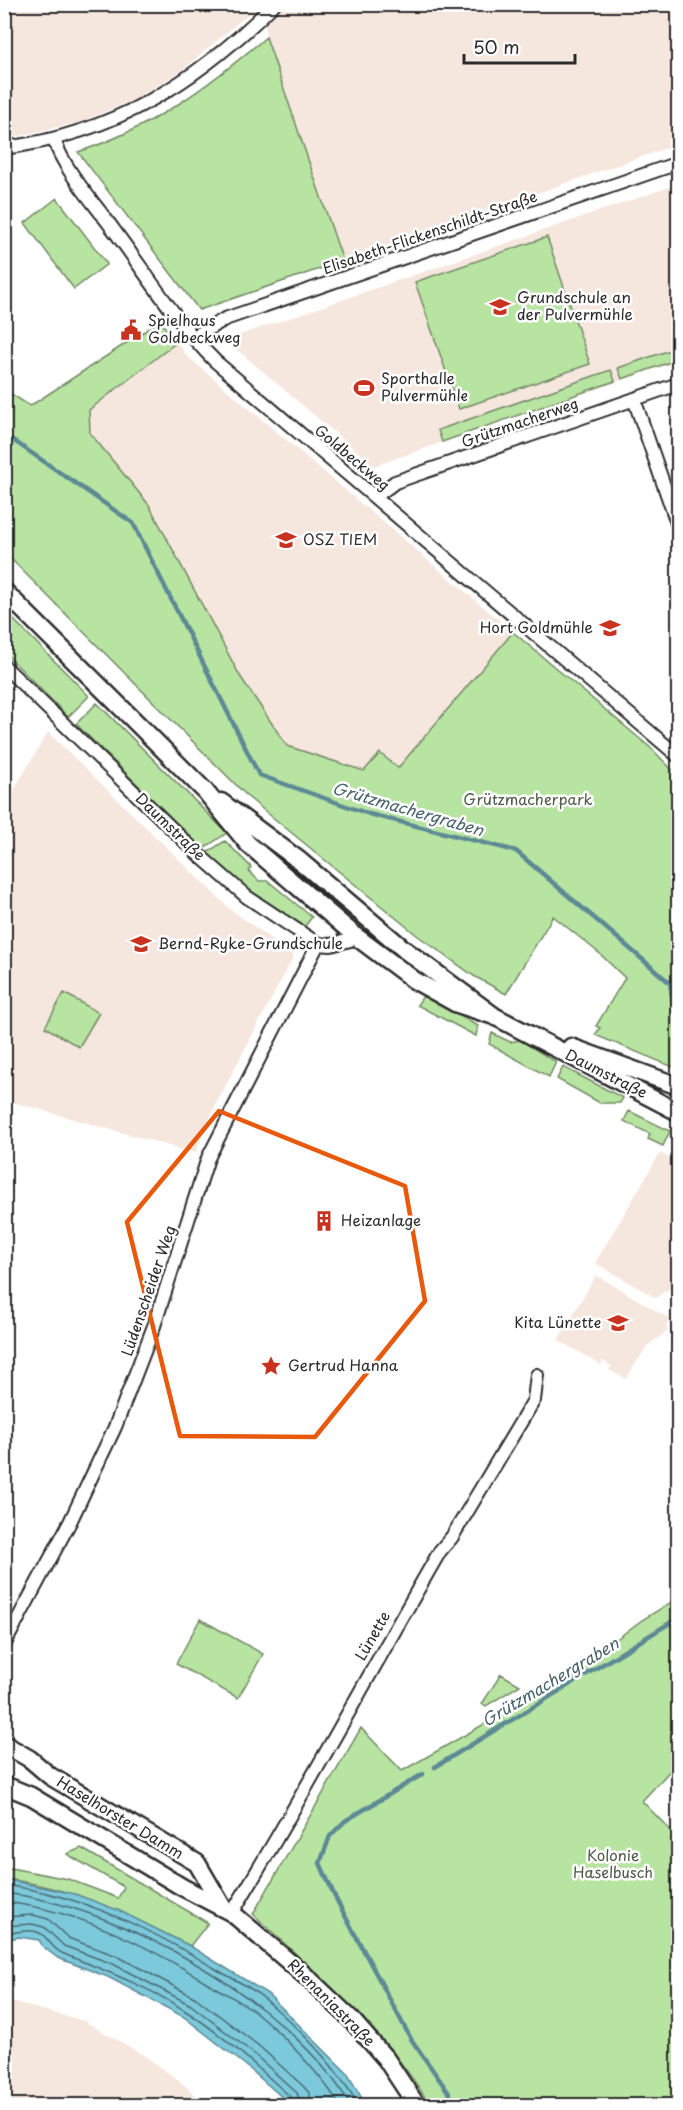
<svg xmlns="http://www.w3.org/2000/svg" width="683" height="2110" font-family="'Playpen Sans',sans-serif">
<style>
.built{fill:#f6e7de}
.green{fill:#b8e4a1;stroke:#728866;stroke-width:1.5}
.water{fill:#7cc9dc;stroke:#5c8a95;stroke-width:1.5}
.lines{fill:none;stroke-linecap:round;stroke-linejoin:round}
.shore{stroke:#4b6a72;stroke-width:1.5}
.stream{stroke:#5c8a95;stroke-width:4.5}
.street-casing{stroke:#2b2b2b;stroke-width:16}
.secondary-casing{stroke:#2b2b2b;stroke-width:21}
.street{stroke:#fff;stroke-width:12}
.secondary{stroke:#fff;stroke-width:16}
.marked{fill:none;stroke:#e8590c;stroke-width:4.5;stroke-linejoin:round}
.labels{text-anchor:middle;stroke-width:5;stroke-linejoin:round;paint-order:stroke}
.street-label{font-size:15px;fill:#2b2b2b;stroke:#fff}
.poi-label{font-size:15px;fill:#2b2b2b;stroke:#fff;text-anchor:start}
.park-label{font-size:15px;fill:#4e5948;stroke:#fff}
.water-label{font-size:16px;font-style:italic;fill:#476269;stroke:#fff}
</style>
<rect width="100%" height="100%" fill="#fff"/>
<filter id="ink" filterUnits="userSpaceOnUse"><feTurbulence type="fractalNoise" baseFrequency=".0167" numOctaves="2"/><feDisplacementMap in="SourceGraphic" scale="12" xChannelSelector="R" yChannelSelector="G"/><feConvolveMatrix kernelMatrix="1 2 1 2 8 2 1 2 1" color-interpolation-filters="sRGB"/></filter>
<g filter="url(#ink)">
<path class="built" d="M 5,4 L 259,4 L 259,5 L 181,71 L 136,99 L 81,122 L 5,139 Z
M 264,5 L 678,5 L 678,144 L 343,261 L 266,37 Z
M 678,184 L 678,361 L 374,466 L 234,347 L 237,336 Z
M 177,342 L 187,356 L 513,632 L 398,769 L 380,753 L 364,771 L 287,746 L 240,676 L 149,505 L 90,433 L 89,410 Z
M 48,732 L 229,908 L 294,956 L 217,1102 L 195,1153 L 5,1100 L 5,805 Z
M 660,1153 L 677,1163 L 678,1283 L 656,1298 L 595,1263 Z
M 596,1275 L 670,1319 L 666,1327 L 668,1331 L 647,1346 L 626,1379 L 609,1370 L 611,1366 L 603,1361 L 601,1365 L 558,1340 Z
M 5,2000 L 84,2021 L 142,2054 L 181,2082 L 206,2105 L 5,2105 Z"/>
<path class="green" d="M 266,37 L 343,261 L 199,310 L 78,152 C 152,128 208,87 266,37 Z
M 57,198 L 107,264 L 74,289 L 25,223 Z
M 547,237 L 590,364 L 459,409 L 415,282 Z
M 160,321 L 177,342 L 89,410 L 90,433 L 149,505 L 240,676 L 287,746 L 364,771 L 380,753 L 398,768 L 513,632 L 652,749 L 678,776 L 678,1069 L 595,1035 L 600,1028 L 596,1026 L 625,978 L 599,953 L 553,916 L 506,994 L 474,976 L 418,936 L 249,798 L 5,553 L 5,390 L 30,406 Z
M 673,349 L 676,360 L 622,379 L 618,368 Z
M 611,370 L 615,381 L 442,442 L 438,430 Z
M 5,611 L 89,696 L 68,717 L 5,653 Z
M 97,703 L 227,833 L 203,849 L 76,724 Z
M 225,841 L 251,867 L 249,871 L 259,881 L 268,881 L 312,917 L 302,930 L 262,903 L 206,853 Z
M 339,905 L 387,944 L 383,948 L 335,910 Z
M 64,993 L 99,1013 L 79,1047 L 45,1027 Z
M 423,996 L 478,1026 L 476,1036 L 417,1005 Z
M 492,1033 L 510,1042 L 520,1040 L 556,1062 L 549,1077 L 489,1044 Z
M 563,1067 L 623,1098 L 620,1103 L 600,1103 L 557,1079 Z
M 629,1111 L 670,1131 L 663,1146 L 648,1139 L 650,1134 L 624,1121 Z
M 678,1598 L 678,1762 L 642,1801 L 678,1838 L 678,2105 L 430,2105 C 385,2030 316,1974 253,1914 L 361,1728 L 402,1771 L 563,1679 L 642,1620 Z
M 200,1619 L 263,1654 L 238,1698 L 176,1664 Z
M 501,1674 L 520,1685 L 486,1706 L 482,1704 Z
M 81,1848 L 208,1923 L 190,1946 C 130,1916 72,1887 5,1879 L 5,1867 L 68,1879 L 118,1898 L 124,1887 L 67,1854 Z"/>
<path class="water" d="M 4,1879 L 75,1894 L 120,1911 L 190,1946 L 268,1994 L 347,2073 L 366,2105 L 291,2105 L 244,2064 L 184,2017 L 108,1977 L 58,1958 L 43,1947 L 39,1940 L 19,1937 L 5,1940 Z"/>
<g class="lines">
<path class="shore" d="M 4,1885 C 82,1895 153,1930 219,1971 C 235,1980 253,1988 266,2000 C 301,2030 336,2066 359,2106
M 4,1893 C 121,1906 292,2003 351,2106
M 4,1902 C 79,1910 148,1946 211,1985 C 225,1994 241,2001 254,2011 C 279,2030 325,2079 340,2106
M 4,1917 L 33,1915 L 48,1919 L 68,1938 L 117,1956 L 196,1998 L 259,2046 L 303,2086 L 310,2094 L 311,2106
M 4,1926 L 32,1924 L 44,1927 L 64,1946 L 113,1964 L 191,2005 L 253,2053 L 297,2093 L 302,2106
M 4,1934 C 16,1933 34,1926 44,1936 C 51,1943 54,1950 64,1954 C 106,1971 149,1987 187,2012 C 225,2036 259,2069 293,2099 L 295,2106"/>
<path class="stream" d="M 4,434 L 133,523 L 259,775 L 369,814 L 516,851 L 670,983 L 678,1038
M 435,1767 L 678,1618
M 423,1774 L 345,1821 L 330,1836 L 320,1863 L 335,1897 L 411,2039 L 458,2106"/>
<g class="street-casing">
<path id="street" d="M 54,140 C 66,173 93,201 113,229 C 146,273 176,322 215,361 L 678,756
M 4,148 C 114,134 198,81 274,4
M 194,337 L 225,319 L 678,163
M 634,399 L 678,526
M 375,497 L 395,482 L 678,384
M 4,666 L 199,855 L 247,897 L 318,944 L 331,945 L 358,938
M 4,1645 L 70,1522 L 115,1427 L 154,1326 L 208,1158 L 318,944
M 232,1913 C 305,1794 370,1672 440,1551 L 452,1537 L 534,1400 L 537,1375"/>
</g>
<g class="secondary-casing">
<path id="secondary" d="M 4,591 L 205,791 L 248,844 L 358,938 L 414,980 L 457,1004 L 494,1016
M 221,802 L 300,861 L 405,950 L 494,1016 L 678,1112
M 571,1047 L 678,1086
M 4,1744 L 30,1759 L 50,1776 L 197,1863 L 222,1906
M 4,1785 L 31,1796 L 182,1887 L 232,1913 L 309,1979 L 350,2018 L 386,2059 L 417,2106"/>
</g>
<use href="#street" class="street"/>
<use href="#secondary" class="secondary"/>
</g>
</g>
<path class="marked" d="M 219,1111 L 405,1186 L 425,1301 L 315,1437 L 180,1436 L 127,1222 Z"/>
<defs>
<g id="school-bare" transform="scale(1.62)"><path d="M0-5L7-2L0 1L-7-2ZM-4 1L0 2.5L4 1V4Q0 6-4 4Z" fill="#c8321e" stroke="#fff" stroke-width="2.5" paint-order="stroke"/></g>
<g id="civic-bare" transform="scale(1.62)"><path d="M-.6-6.5H3V-4.5H.6V-3L4-1V1h2V6H-6V1h2V-1L-.6-3ZM-1.2 2.5V6h2.4V2.5Z" fill="#c8321e" stroke="#fff" stroke-width="2.5" paint-order="stroke"/></g>
<g id="stadium-bare" transform="scale(1.62)"><path d="M0-5a6.5 5 0 1 0 0 10a6.5 5 0 1 0 0-10ZM-3.5-1.8h7v3.6h-7Z" fill="#c8321e" stroke="#fff" stroke-width="2.5" paint-order="stroke"/></g>
<g id="building-bare" transform="scale(1.62)"><path d="M-4-6H4V6H1V3H-1V6H-4ZM-2.5-4.3h1.7v1.8h-1.7ZM.8-4.3h1.7v1.8H.8ZM-2.5-1h1.7V.8h-1.7ZM.8-1h1.7V.8H.8Z" fill="#c8321e" stroke="#fff" stroke-width="2.5" paint-order="stroke"/></g>
<g id="sight-bare" transform="scale(1.62)"><path d="M0-6L1.8-2.2L6-1.7L2.9 1.2L3.7 5.4L0 3.3L-3.7 5.4L-2.9 1.2L-6-1.7L-1.8-2.2Z" fill="#c8321e" stroke="#fff" stroke-width="2.5" paint-order="stroke"/></g>
</defs>
<g fill-rule="evenodd">
<use href="#school-bare" x="500" y="307"/>
<use href="#civic-bare" x="131" y="330"/>
<use href="#stadium-bare" x="364" y="388"/>
<use href="#school-bare" x="286" y="540"/>
<use href="#school-bare" x="610" y="628"/>
<use href="#school-bare" x="141" y="944"/>
<use href="#building-bare" x="324" y="1221"/>
<use href="#school-bare" x="618" y="1323"/>
<use href="#sight-bare" x="271" y="1366"/>
</g>
<g class="labels">
<g class="street-label">
<text transform="translate(430 233) rotate(-19)" y="5">Elisabeth-Flickenschildt-Straße</text>
<text transform="translate(520 423) rotate(-19)" y="5">Grützmacherweg</text>
<text transform="translate(352 458) rotate(40)" y="5">Goldbeckweg</text>
<text transform="translate(170 827) rotate(44)" y="5">Daumstraße</text>
<text transform="translate(606 1074) rotate(27)" y="5">Daumstraße</text>
<text transform="translate(149 1291) rotate(-71)" y="5">Lüdenscheider Weg</text>
<text transform="translate(373 1636) rotate(-60)" y="5">Lünette</text>
<text transform="translate(120 1818) rotate(31)" y="5">Haselhorster Damm</text>
<text transform="translate(331 2003) rotate(45)" y="5">Rhenaniastraße</text>
</g>
<g class="poi-label">
<text x="517" y="303">Grundschule an<tspan x="517" dy="17">der Pulvermühle</tspan></text>
<text x="148" y="326">Spielhaus<tspan x="148" dy="17">Goldbeckweg</tspan></text>
<text x="381" y="384">Sporthalle<tspan x="381" dy="17">Pulvermühle</tspan></text>
<text x="303" y="545">OSZ TIEM</text>
<text x="593" y="633" text-anchor="end">Hort Goldmühle</text>
<text x="158" y="949">Bernd-Ryke-Grundschule</text>
<text x="341" y="1226">Heizanlage</text>
<text x="601" y="1328" text-anchor="end">Kita Lünette</text>
<text x="288" y="1371">Gertrud Hanna</text>
</g>
<g class="park-label">
<text x="528" y="805">Grützmacherpark</text>
<text x="613" y="1861">Kolonie<tspan x="613" dy="17">Haselbusch</tspan></text>
</g>
<g class="water-label">
<text transform="translate(408 809) rotate(16)" y="6">Grützmachergraben</text>
<text transform="translate(550 1682) rotate(-31)" y="6">Grützmachergraben</text>
</g>
</g>
<rect width="683" height="2110" fill="none" stroke="#fff" stroke-width="24"/>
<rect x="12" y="12" width="659" height="2086" fill="none" stroke="#2b2b2b" stroke-width="2" filter="url(#ink)"/>
<path d="M464 54v9h111v-9" fill="none" stroke="#2b2b2b" stroke-width="3"/>
<text x="473" y="54" font-size="18" fill="#2b2b2b" stroke="#ffffff" stroke-width="4.5" paint-order="stroke">50 m</text>
</svg>
